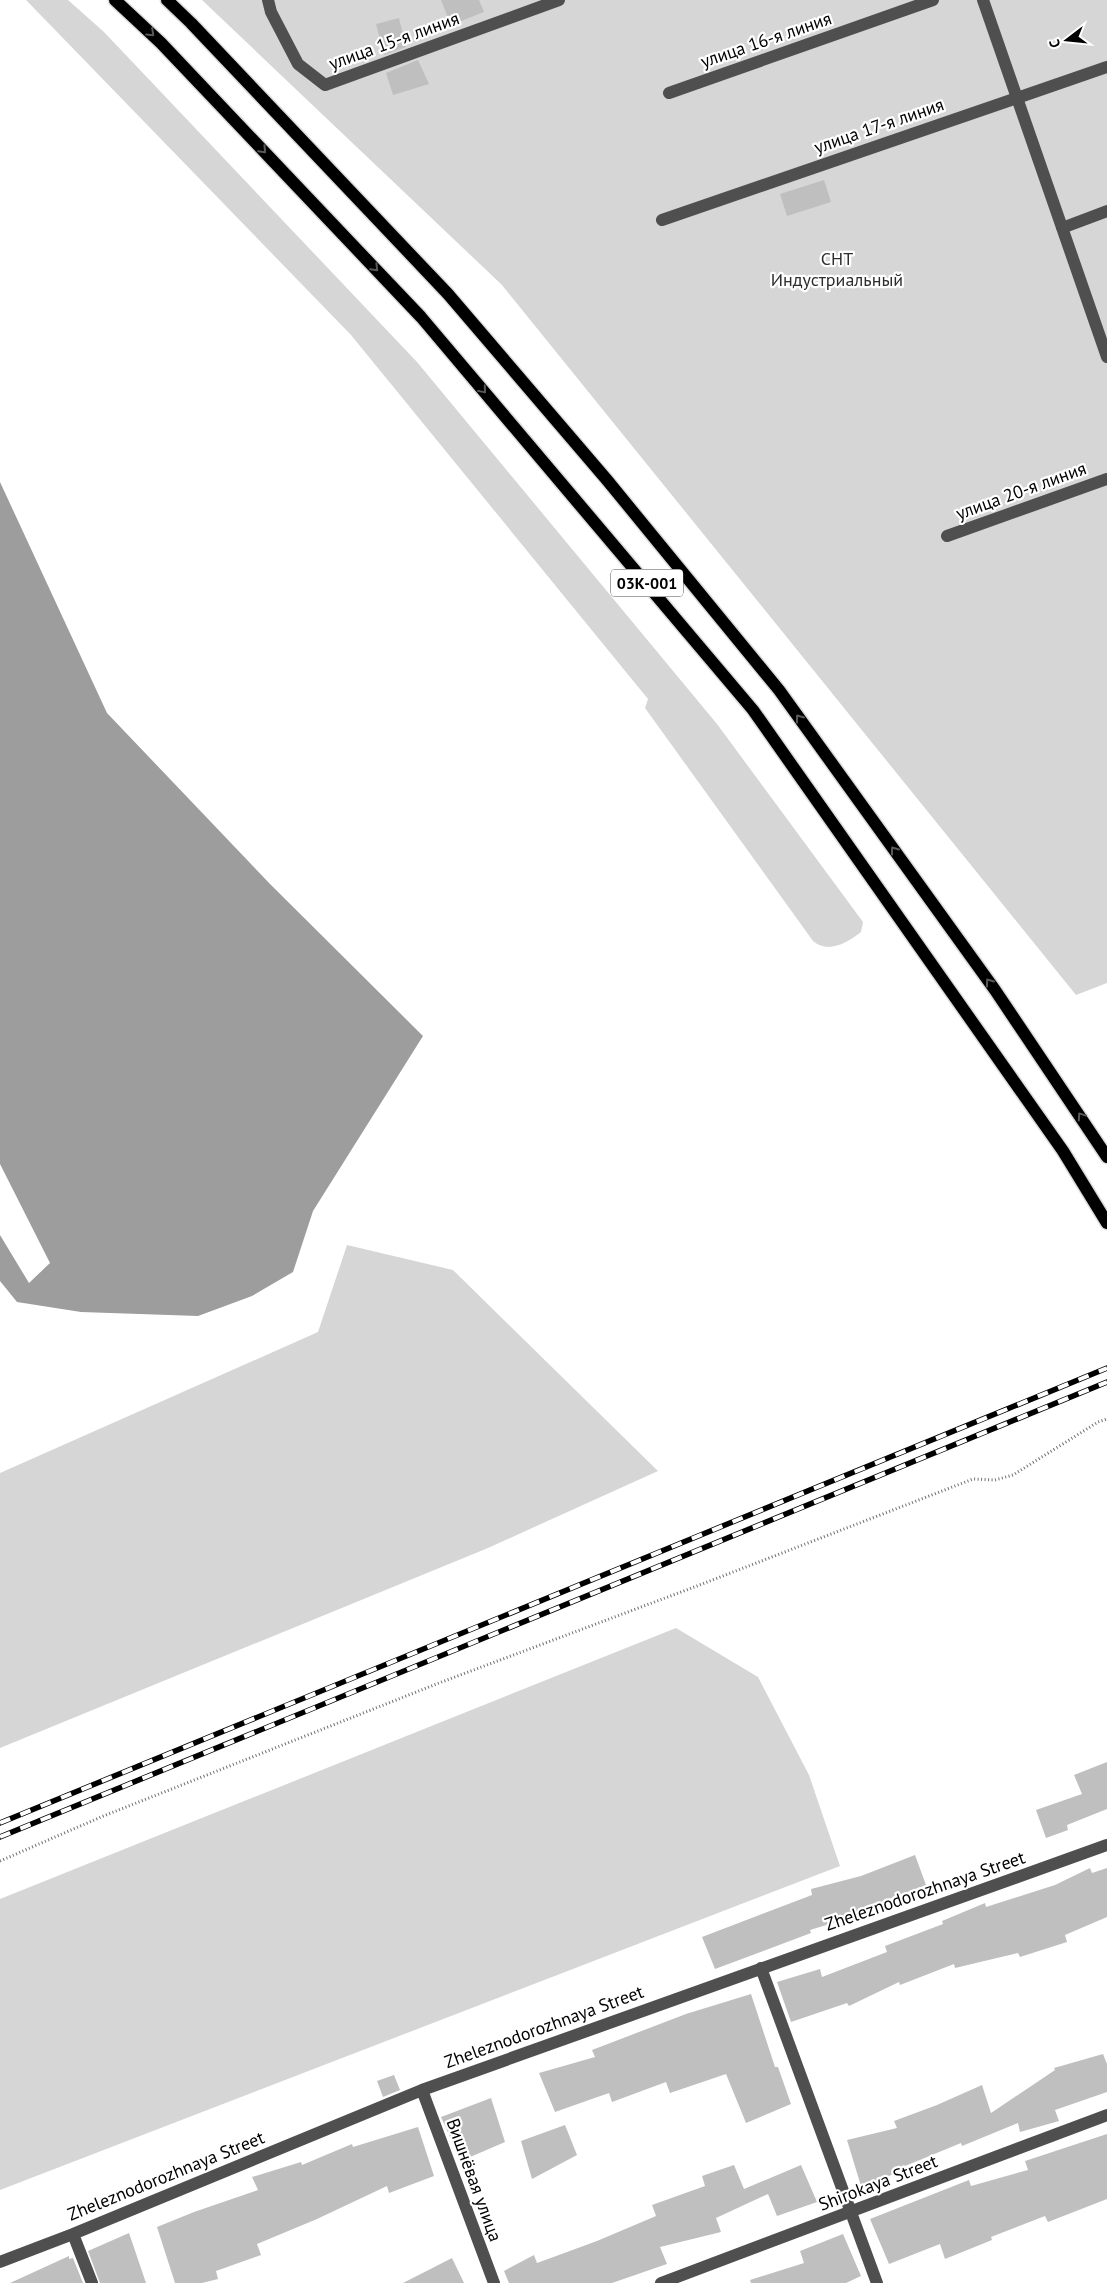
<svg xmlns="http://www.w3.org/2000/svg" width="1107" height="2283" font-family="'PT Sans',sans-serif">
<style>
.green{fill:#d6d6d6}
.water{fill:#9d9d9d}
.building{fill:#bfbfbf}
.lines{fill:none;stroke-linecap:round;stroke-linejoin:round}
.major-casing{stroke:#dbdbdb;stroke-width:15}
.path{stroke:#717171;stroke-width:3;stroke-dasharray:1 2.5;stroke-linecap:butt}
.minor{stroke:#4f4f4f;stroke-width:12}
.major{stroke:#000;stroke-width:12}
.rail-casing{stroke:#000;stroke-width:5.5}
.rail{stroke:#fff;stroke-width:4;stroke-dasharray:11;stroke-linecap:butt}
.oneway{stroke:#595959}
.labels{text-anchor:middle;stroke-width:4.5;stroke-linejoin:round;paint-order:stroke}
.shield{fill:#fff;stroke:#4c4c4c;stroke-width:1}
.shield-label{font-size:16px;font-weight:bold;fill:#000}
.street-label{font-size:18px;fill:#000;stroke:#fff}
.park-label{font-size:18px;fill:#2d2d2d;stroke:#fff}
</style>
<rect width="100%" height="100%" fill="#fff"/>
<path class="green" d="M 26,0 L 68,0 L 104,32 L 417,362 L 717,724 L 863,922 L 861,932 C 847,943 828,954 813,941 L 645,708 L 648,699 L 351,335 Z
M 202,0 L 1107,0 L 1107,983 L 1076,995 L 502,285 Z
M 347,1245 L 453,1270 L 658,1471 L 488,1548 L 0,1748 L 0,1473 L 318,1332 Z
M 676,1628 L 758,1677 L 809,1775 L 840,1866 L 0,2190 L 0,1899 Z"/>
<path class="water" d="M 0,482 L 107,713 L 270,884 L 423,1036 L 313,1211 L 293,1272 L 252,1296 L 198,1316 L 81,1312 L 17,1302 L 0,1281 L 0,1235 L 29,1283 L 50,1263 L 0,1164 Z"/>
<path class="building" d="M 441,0 L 479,0 L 484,12 L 451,25 Z
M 399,18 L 406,47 L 384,55 L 376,24 Z
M 418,60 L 429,84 L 393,95 L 386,73 Z
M 824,180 L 831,202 L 787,216 L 780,194 Z
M 1107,1762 L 1107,1809 L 1067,1825 L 1068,1830 L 1046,1838 L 1036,1810 L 1082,1794 L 1074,1775 Z
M 915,1855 L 926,1885 L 870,1906 L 872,1911 L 810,1930 L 811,1933 L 715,1969 L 702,1937 L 812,1895 L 811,1889 L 861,1876 Z
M 1090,1868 L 1092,1873 L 1107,1868 L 1107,1917 L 1065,1935 L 1067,1942 L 1020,1957 L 1018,1953 L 955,1968 L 954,1964 L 900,1985 L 899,1982 L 849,2006 L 847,2003 L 791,2022 L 777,1982 L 820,1969 L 822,1977 L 887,1952 L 885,1946 L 943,1924 L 942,1921 L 985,1903 L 986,1907 L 1055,1885 Z
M 751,1994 L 775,2067 L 778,2067 L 791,2104 L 746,2123 L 726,2074 L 670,2093 L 666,2082 L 612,2102 L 609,2093 L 555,2112 L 539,2073 L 595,2057 L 592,2050 L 686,2014 Z
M 1103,2054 L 1107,2064 L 1107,2092 L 1055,2110 L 1059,2121 L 1020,2132 L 1018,2123 L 962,2146 L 961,2143 L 893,2171 L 894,2174 L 861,2186 L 847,2140 L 897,2128 L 894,2121 L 937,2105 L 982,2085 L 991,2113 L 1055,2070 L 1054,2068 Z
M 394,2075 L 400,2090 L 383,2097 L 377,2081 Z
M 491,2098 L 505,2142 L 461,2161 L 441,2117 Z
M 565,2125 L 577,2155 L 532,2179 L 521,2141 Z
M 418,2127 L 434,2176 L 389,2193 L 387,2186 L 317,2219 L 257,2244 L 261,2255 L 216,2271 L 218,2279 L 202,2283 L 175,2283 L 157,2227 L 194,2212 L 258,2190 L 252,2177 L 301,2162 L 302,2165 L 352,2144 L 353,2147 Z
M 1107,2134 L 1107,2199 L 1048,2222 L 1045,2216 L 991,2237 L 992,2240 L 945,2259 L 940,2244 L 889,2264 L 870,2219 L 969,2180 L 971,2186 L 1028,2170 L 1025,2161 Z
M 734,2165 L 744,2189 L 801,2165 L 817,2202 L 777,2216 L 768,2194 L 716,2218 L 721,2232 L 660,2247 L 667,2264 L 612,2283 L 509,2283 L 504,2271 L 534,2255 L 537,2263 L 597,2241 L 656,2216 L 652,2205 L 705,2186 L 702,2176 Z
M 129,2233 L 146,2283 L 100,2283 L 88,2251 Z
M 843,2234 L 861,2276 L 846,2283 L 751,2283 L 750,2280 L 804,2263 L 800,2251 Z
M 69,2256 L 69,2259 L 73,2258 L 83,2283 L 10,2283 Z
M 452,2258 L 464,2283 L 403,2283 Z"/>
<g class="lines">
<g class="major-casing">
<path id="major" d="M 115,0 L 161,43 L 421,317 L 753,710 L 1063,1151 L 1107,1223
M 167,0 L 191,23 L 448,294 L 607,480 L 779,690 L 995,990 L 1107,1157"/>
</g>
<path class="path" d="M 0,1861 L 101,1817 L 439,1683 L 697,1586 L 973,1479 L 995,1480 L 1013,1475 L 1098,1422 L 1107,1419"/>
<path class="minor" d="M 268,0 L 271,12 L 298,64 L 325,85 L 559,0
M 983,0 L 1107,357
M 669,93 L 933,0
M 662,220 L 1107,67
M 1062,228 L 1107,211
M 947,536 L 1107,479
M 761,1968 L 877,2283
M 422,2090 L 494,2283
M 73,2234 L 92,2283
M 0,2262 L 73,2234 L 422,2090 L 1107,1845
M 661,2283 L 1107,2115"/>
<use href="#major" class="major"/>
<g class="rail-casing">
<path id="rail" d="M 0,1823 L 1107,1368
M 0,1837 L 1107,1382"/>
</g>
<use href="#rail" class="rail"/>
</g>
<defs><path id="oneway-chevron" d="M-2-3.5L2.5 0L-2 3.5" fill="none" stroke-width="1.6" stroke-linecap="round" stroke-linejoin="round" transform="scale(1.25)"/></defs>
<g class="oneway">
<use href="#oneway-chevron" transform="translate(151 33) rotate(43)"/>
<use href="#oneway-chevron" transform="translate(263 150) rotate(46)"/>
<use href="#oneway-chevron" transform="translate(375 268) rotate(46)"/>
<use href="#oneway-chevron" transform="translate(483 390) rotate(50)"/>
<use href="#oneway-chevron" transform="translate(799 718) rotate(-126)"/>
<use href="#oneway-chevron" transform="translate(894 850) rotate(-126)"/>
<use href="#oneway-chevron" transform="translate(989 982) rotate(-126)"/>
<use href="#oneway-chevron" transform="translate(1081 1116) rotate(-124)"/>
</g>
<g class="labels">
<rect class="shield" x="611" y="569.5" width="72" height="27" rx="4"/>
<g class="shield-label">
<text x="647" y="589">03К-001</text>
</g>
<g class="street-label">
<text transform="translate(766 40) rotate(-19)" y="6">улица 16-я линия</text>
<text transform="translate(394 41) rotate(-20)" y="6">улица 15-я линия</text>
<text transform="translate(879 126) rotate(-19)" y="6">улица 17-я линия</text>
<text transform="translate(1021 491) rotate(-20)" y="6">улица 20-я линия</text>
<text transform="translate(925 1891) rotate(-19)" y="6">Zheleznodorozhnaya Street</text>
<text transform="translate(544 2027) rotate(-20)" y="6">Zheleznodorozhnaya Street</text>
<text transform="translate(166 2176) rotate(-22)" y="6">Zheleznodorozhnaya Street</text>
<text transform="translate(474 2180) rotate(70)" y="6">Вишнёвая улица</text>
<text transform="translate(878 2183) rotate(-21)" y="6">Shirokaya Street</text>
</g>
<g class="park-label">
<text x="837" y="265">СНТ<tspan x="837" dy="21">Индустриальный</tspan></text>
</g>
</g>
<g transform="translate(1067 40) rotate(254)" stroke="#ffffff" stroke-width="4" paint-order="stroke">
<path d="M0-4L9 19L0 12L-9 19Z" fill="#000000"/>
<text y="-8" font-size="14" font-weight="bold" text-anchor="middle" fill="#000000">С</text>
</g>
</svg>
